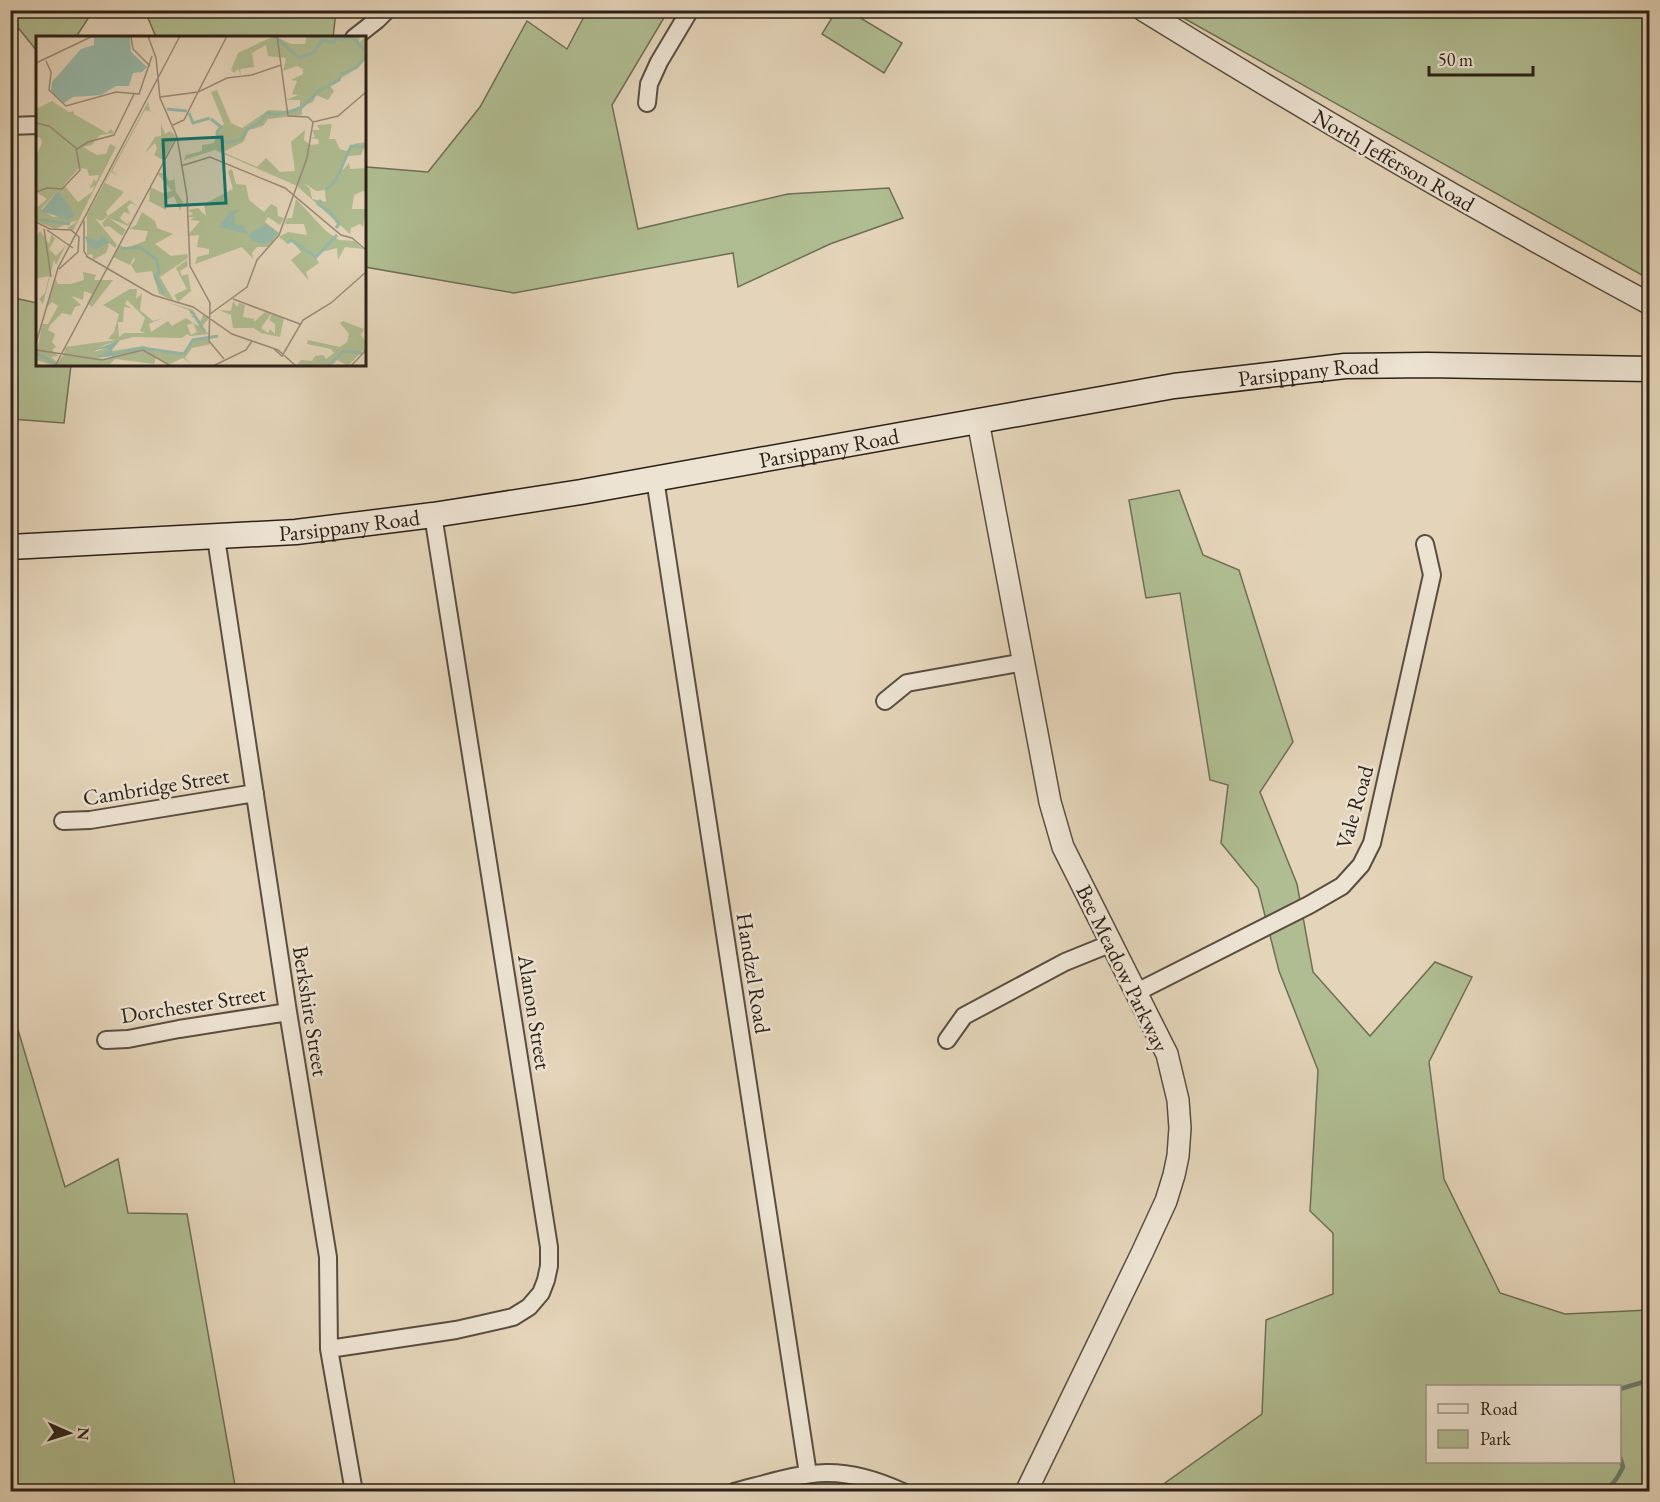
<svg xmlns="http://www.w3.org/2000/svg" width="1660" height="1502" font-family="'EB Garamond',serif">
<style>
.green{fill:#b0bd92;stroke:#6e6f56;stroke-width:1.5;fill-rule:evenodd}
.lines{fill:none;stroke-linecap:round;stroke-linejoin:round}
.stream{stroke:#6c7c6f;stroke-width:4.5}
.minor-casing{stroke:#5a4e41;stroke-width:20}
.tertiary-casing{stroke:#5a4e41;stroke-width:24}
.secondary-casing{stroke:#2c2119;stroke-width:27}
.minor{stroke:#ede3d2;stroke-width:16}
.tertiary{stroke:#ede3d2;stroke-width:21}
.secondary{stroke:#ede3d2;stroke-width:24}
.labels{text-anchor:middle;stroke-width:5;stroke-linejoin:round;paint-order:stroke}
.street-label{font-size:22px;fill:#2c2119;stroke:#ede3d2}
.inset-river{fill:none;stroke:#97b9a9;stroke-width:3}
.inset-road{fill:none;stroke:#9a8c79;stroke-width:1.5}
.view{fill:#0f766e;fill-opacity:0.15;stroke:#0f766e;stroke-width:3}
.inset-edge{fill:none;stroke:#2c2119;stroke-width:3}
</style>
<rect width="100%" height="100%" fill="#e4d4b9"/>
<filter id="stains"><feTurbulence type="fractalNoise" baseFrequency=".00333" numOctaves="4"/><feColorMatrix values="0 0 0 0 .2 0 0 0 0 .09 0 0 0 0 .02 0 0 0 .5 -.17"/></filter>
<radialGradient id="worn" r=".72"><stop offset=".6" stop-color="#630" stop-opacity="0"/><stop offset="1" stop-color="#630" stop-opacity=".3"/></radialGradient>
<path class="green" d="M 10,11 L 11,10 L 93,11 L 76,37 L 38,38 L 37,51 L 11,19 Z
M 145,11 L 336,11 L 333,38 L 156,37 Z
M 587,11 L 668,11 L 612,105 L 638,229 L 788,194 L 889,188 L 903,218 L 830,244 L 738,287 L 733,253 L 514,293 L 365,267 L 365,163 L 367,167 L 428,172 L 480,107 L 527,21 L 567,49 Z
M 836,11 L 849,11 L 902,43 L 884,73 L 822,34 Z
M 1171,11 L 1649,11 L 1649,279 Z
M 10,297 L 37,303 L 38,364 L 71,365 L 64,423 L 11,419 Z
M 1179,490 L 1203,555 L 1239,570 L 1293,742 L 1260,792 L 1297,884 L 1313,972 L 1370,1036 L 1435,962 L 1472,977 L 1429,1062 L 1444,1179 L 1500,1293 L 1565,1314 L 1649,1310 L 1649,1491 L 1171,1492 L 1165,1483 L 1262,1414 L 1266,1320 L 1333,1294 L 1333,1233 L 1310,1211 L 1318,1070 L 1279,971 L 1258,888 L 1221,843 L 1228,785 L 1210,780 L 1180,593 L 1146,598 L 1129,500 ZM 1428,1386 L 1620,1386 L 1620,1462 L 1428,1462 Z
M 10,1003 L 65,1187 L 118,1159 L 128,1213 L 187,1214 L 236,1491 L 11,1491 Z"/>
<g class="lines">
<path class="stream" d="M 1620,1389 L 1650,1380
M 1591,1492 C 1611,1487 1613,1487 1623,1467 L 1620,1457"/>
<g class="minor-casing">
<path id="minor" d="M 354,38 L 377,20 L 387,10
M 647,103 L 649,84 L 659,62 L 690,10
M 10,126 L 38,125
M 655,479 L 808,1474
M 216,538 L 288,1012 L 328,1257 L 329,1349 L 354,1492
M 885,701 L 907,683 L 1024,662
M 63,821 L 90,820 L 255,793
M 1137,992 L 1309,905 L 1342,886 L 1361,865 L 1372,843 L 1432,575 L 1425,544
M 106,1040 L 128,1039 L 179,1029 L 288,1012
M 947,1040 L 964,1016 L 1065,962 L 1112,943
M 329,1349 L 456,1330 L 513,1317 L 529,1307 L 541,1293 L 546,1280 L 549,1266 L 549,1247 L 433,515
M 734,1492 C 803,1474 834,1460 903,1492"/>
</g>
<g class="tertiary-casing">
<path id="tertiary" d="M 1143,10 C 1309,113 1478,211 1650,304
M 978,421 L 1050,802 L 1063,847 L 1167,1054 L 1178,1100 L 1180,1128 L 1178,1156 L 1174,1175 L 1166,1201 L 1142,1253 L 1026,1492"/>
</g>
<g class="secondary-casing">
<g id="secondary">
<path id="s1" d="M 10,547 L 296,532 L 433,515 L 581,492 L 1174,386 L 1345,366 L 1427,365 L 1650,369"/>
</g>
</g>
<use href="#minor" class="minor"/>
<use href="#tertiary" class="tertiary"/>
<use href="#secondary" class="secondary"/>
</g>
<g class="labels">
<g class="street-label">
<text transform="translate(1394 160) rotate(30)" y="8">North Jefferson Road</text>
<text dy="8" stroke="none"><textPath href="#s1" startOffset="1312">Parsippany Road</textPath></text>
<text dy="8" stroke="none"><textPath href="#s1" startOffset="826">Parsippany Road</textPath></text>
<text dy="8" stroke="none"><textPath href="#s1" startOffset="340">Parsippany Road</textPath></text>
<text transform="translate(156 786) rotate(-9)" y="8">Cambridge Street</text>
<text transform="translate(1354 807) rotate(-74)" y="8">Vale Road</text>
<text transform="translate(1123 968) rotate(64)" y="8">Bee Meadow Parkway</text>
<text transform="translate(754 973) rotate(81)" y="8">Handzel Road</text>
<text transform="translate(193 1004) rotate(-9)" y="8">Dorchester Street</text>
<text transform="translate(311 1011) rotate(81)" y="8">Berkshire Street</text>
<text transform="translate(535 1012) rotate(81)" y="8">Alanon Street</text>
</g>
</g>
<g transform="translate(36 36)">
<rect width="330" height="330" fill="#e4d4b9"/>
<path d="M 238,0 L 255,8 L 269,8 L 271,0 L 324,0 L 323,6 L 330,1 L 330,25 L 325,24 L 322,32 L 293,49 L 298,55 L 292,64 L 280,59 L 277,66 L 266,70 L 266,79 L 232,83 L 227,90 L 213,94 L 207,106 L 187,116 L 221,131 L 230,122 L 244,136 L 259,135 L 255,106 L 269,94 L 268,104 L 274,109 L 283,108 L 282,103 L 273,102 L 279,101 L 276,94 L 284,94 L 281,89 L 296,88 L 293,103 L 299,103 L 304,113 L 311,115 L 318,108 L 330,106 L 325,119 L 311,120 L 306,130 L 307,134 L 313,127 L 314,133 L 330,132 L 330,154 L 318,159 L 316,173 L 330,173 L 327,191 L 324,188 L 315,192 L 314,198 L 261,150 L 179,114 L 148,124 L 150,119 L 166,115 L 166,109 L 178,107 L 181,94 L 188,88 L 175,56 L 181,54 L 195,87 L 206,92 L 233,74 L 252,75 L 264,70 L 264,64 L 250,64 L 262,59 L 256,58 L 261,45 L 255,44 L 267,38 L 267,33 L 261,30 L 247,35 L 250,22 L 232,20 L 230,9 L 216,17 L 218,31 L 204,33 L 205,39 L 202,33 L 198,37 L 195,34 L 202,17 ZM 268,147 L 280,155 L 289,154 L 290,166 L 276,163 L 274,153 ZM 16,65 L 33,76 L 38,75 L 38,78 L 71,97 L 75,93 L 78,97 L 64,99 L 56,109 L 47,111 L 61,119 L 70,118 L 74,108 L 80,111 L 100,72 L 37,195 L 31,192 L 39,187 L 41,184 L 19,193 L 0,185 L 0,172 L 11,163 L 0,156 L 0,121 L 6,106 L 4,101 L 0,102 L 0,73 ZM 43,132 L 51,133 L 53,140 L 63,139 L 59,149 L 60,146 L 58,143 L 55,150 L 52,147 L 55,152 L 59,149 L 56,156 L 42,166 L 28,149 ZM 22,155 L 34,172 L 39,178 L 17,181 L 5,173 ZM 112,66 L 114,75 L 119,77 L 109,74 L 76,135 L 82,140 L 75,136 L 69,147 L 88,156 L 70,176 L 72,180 L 94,164 L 102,171 L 95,167 L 91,171 L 94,178 L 88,176 L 84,182 L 91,188 L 94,185 L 92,190 L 73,182 L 90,194 L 86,200 L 73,190 L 68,191 L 66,187 L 73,180 L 65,185 L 59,182 L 81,209 L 79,212 L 65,200 L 61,205 L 73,209 L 70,217 L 57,224 L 56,218 L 51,219 L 51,179 ZM 125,88 L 129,98 L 134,95 L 140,100 L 127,124 L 118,119 L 121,113 L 119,107 L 109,117 L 119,101 L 125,100 ZM 137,133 L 140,156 L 147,166 L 144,175 L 138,160 L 130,164 L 130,174 L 113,165 L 114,151 L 127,157 L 136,155 L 121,137 L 128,137 L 133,145 L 138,144 ZM 196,133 L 200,148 L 210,149 L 213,164 L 228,176 L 235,168 L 241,171 L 242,180 L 248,182 L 244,189 L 232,181 L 229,186 L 243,197 L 232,211 L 221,211 L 216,217 L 217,223 L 206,211 L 159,228 L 161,221 L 173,218 L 173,213 L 161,211 L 163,199 L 151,200 L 164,185 L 154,184 L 158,181 L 150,181 L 157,178 L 152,174 L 162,172 L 170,180 L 168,168 L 197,153 L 192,135 ZM 260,163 L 290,195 L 303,204 L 318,205 L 327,213 L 309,211 L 302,224 L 301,212 L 286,216 L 280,222 L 283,227 L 270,236 L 273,245 L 255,224 L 265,216 L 255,204 L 251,207 L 243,201 L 252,196 L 271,199 L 268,188 L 249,188 L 251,182 L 256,182 ZM 106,176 L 119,185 L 121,192 L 137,198 L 119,208 L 135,220 L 151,218 L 152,222 L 124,241 L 138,265 L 123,258 L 116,235 L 100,237 L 95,229 L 99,224 L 98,221 L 94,229 L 77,221 L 83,209 L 90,212 L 109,205 L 112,195 L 93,193 L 100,189 ZM 4,195 L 13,208 L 16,198 L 19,203 L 13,213 L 20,220 L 30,209 L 20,229 L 18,224 L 7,268 L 3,263 L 9,257 L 13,240 L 0,243 L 0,201 ZM 151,224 L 152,230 L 144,235 L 146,240 L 152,238 L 155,255 L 142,266 L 138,259 L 151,253 L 140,232 ZM 47,236 L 60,239 L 58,244 L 77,244 L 56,271 L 51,267 L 56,258 L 48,255 L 47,264 L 35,260 L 45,269 L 39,271 L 35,279 L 26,277 L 14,289 L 12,294 L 19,298 L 16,306 L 20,311 L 16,314 L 22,320 L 15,321 L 21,326 L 28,319 L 29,311 L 80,304 L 72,303 L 78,296 L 83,278 L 67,269 L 94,253 L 101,253 L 100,263 L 106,257 L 104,274 L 117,285 L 127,282 L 113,288 L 115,296 L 132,285 L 136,290 L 150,282 L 157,287 L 151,289 L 155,299 L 161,296 L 157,287 L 163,290 L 164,286 L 155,280 L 153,274 L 130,266 L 155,273 L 155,279 L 165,285 L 167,279 L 173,282 L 165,292 L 173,298 L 154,300 L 151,298 L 146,302 L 97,301 L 68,309 L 58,316 L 71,312 L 72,316 L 59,322 L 71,323 L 77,320 L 76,315 L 108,310 L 122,316 L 148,316 L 159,304 L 172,301 L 175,308 L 156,312 L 149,322 L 158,330 L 147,322 L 134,328 L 120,322 L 118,328 L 79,323 L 72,330 L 20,330 L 0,324 L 6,288 L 12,288 L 22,270 L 16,266 L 11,271 L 19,242 L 22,248 L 35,248 L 48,244 ZM 91,264 L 109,282 L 104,295 L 109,297 L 88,297 L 83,301 L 82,286 L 87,286 L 88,271 L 95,272 L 89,268 ZM 197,265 L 201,271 L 203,267 L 209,269 L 207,281 L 218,283 L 218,286 L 229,276 L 235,278 L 225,292 L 232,297 L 234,293 L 239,298 L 239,288 L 233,284 L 236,278 L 248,282 L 244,301 L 225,297 L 218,292 L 197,292 L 195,279 L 183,274 L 195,275 ZM 307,285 L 328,293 L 325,299 L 330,305 L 330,317 L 326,315 L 312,330 L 301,324 L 294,330 L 261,329 L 265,324 L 276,325 L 279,320 L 287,319 L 290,323 L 298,317 L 295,313 L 271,308 L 272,304 L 304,311 L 311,306 L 313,298 L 304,287 Z" fill="#b0bd92" fill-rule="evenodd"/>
<path d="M 58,0 L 94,0 L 95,16 L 111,31 L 106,36 L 97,37 L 93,50 L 80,50 L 65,59 L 37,61 L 28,67 L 15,55 L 16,46 L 45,13 L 58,9 ZM 22,155 L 39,178 L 33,184 L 5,175 ZM 204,174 L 198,178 L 199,189 L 207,189 L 212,198 L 183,191 L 194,175 ZM 230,188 L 242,197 L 236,205 L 228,208 L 215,204 L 213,198 ZM 66,199 L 74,207 L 60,213 L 52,211 L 49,200 L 61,205 ZM 84,304 L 76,314 L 78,320 L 59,322 L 72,315 L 71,312 L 58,314 Z" fill="#97b9a9"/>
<path class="inset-river" d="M 242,3 L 263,22 L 277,17 L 286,4 L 298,7 L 300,1 L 306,4 L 316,1 L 330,15M 131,73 L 151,75M 153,77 L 157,87 L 174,82M 175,83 L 185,91 L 181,96 L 182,103 L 191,107 L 206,103 L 211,93 L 223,87 L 231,77 L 240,79 L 264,73 L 283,55 L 303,44 L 305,38 L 321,31 L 330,20M 290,154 L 300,144 L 315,110 L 330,111M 285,164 L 282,168 L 295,177 L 303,188 L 300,192M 4,184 L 34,188M 251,207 L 255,204 L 280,221 L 301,199M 85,213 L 104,211 L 121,224 L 123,236 L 119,240 L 128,258M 155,274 L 169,296M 0,317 L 23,330M 76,318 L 106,312 L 148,318 L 157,304 L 182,300M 296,327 L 307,315 L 326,317"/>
<path class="inset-road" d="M 95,0 L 97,13 L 114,30M 112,0 L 120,22 L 124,62 L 141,101 L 151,160 L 154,230 L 174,267 L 173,305 L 188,323M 241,0 L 252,80 L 272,81 L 277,86M 10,25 L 15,36 L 13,54 L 30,70 L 80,56 L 103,58 L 116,20M 0,27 L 57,0M 124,61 L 162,56 L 191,0M 0,87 L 13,90 L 40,112 L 44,134 L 26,153 L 11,152 L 0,156M 137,89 L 148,84 L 162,56 L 191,42 L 216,39 L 245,29M 41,113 L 52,106 L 78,99 L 98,58M 145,130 L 174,121 L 249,152 L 305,199 L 316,202 L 330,214M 48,185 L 48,215 L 52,222M 0,186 L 14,193 L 35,194 L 43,201 L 42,216 L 23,233M 8,193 L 15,241M 11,194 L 37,212M 50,220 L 117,259 L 157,271 L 196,298 L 242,314 L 260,330M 197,263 L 264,288M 174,278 L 211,251 L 221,224 L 243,199 L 271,122 L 277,86 L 302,80 L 330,56M 0,307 L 22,232 L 144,0M 238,313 L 246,320 L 267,284 L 295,267 L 330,236M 0,314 L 66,324 L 107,314 L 135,330M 19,330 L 141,101M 177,330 L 210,314 L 216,305M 315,330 L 330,314"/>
<path class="view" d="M 186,101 L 190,167 L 130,170 L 127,104 Z"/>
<rect width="330" height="330" class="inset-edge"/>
</g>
<rect width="1660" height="1502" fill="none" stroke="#e4d4b9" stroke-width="36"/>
<rect x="12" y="12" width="1636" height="1478" fill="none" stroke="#2c2119" stroke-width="3"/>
<rect x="18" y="18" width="1624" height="1466" fill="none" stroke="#2c2119" stroke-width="1.5"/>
<rect x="1426" y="1385" width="195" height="78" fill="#ede3d2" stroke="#a09588" stroke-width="1.5"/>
<rect x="1438" y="1404" width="30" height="9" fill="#ede3d2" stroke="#a09588" stroke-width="1.5"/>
<text x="1480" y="1415" font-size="18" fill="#2c2119">Road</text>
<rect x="1438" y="1430" width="30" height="18" fill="#b0bd92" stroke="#a09588" stroke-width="1.5"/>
<text x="1480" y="1445" font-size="18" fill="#2c2119">Park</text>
<g transform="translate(69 1433) rotate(93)" stroke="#ede3d2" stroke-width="4.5" paint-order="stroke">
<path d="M0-4.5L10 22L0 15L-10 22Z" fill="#2c2119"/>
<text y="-9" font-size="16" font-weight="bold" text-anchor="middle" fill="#2c2119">N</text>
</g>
<path d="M1429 66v9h104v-9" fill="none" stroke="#2c2119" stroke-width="3"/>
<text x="1438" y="66" font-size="18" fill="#2c2119" stroke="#ede3d2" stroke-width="4.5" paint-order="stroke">50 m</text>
<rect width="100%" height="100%" filter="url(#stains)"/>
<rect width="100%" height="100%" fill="url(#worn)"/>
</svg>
